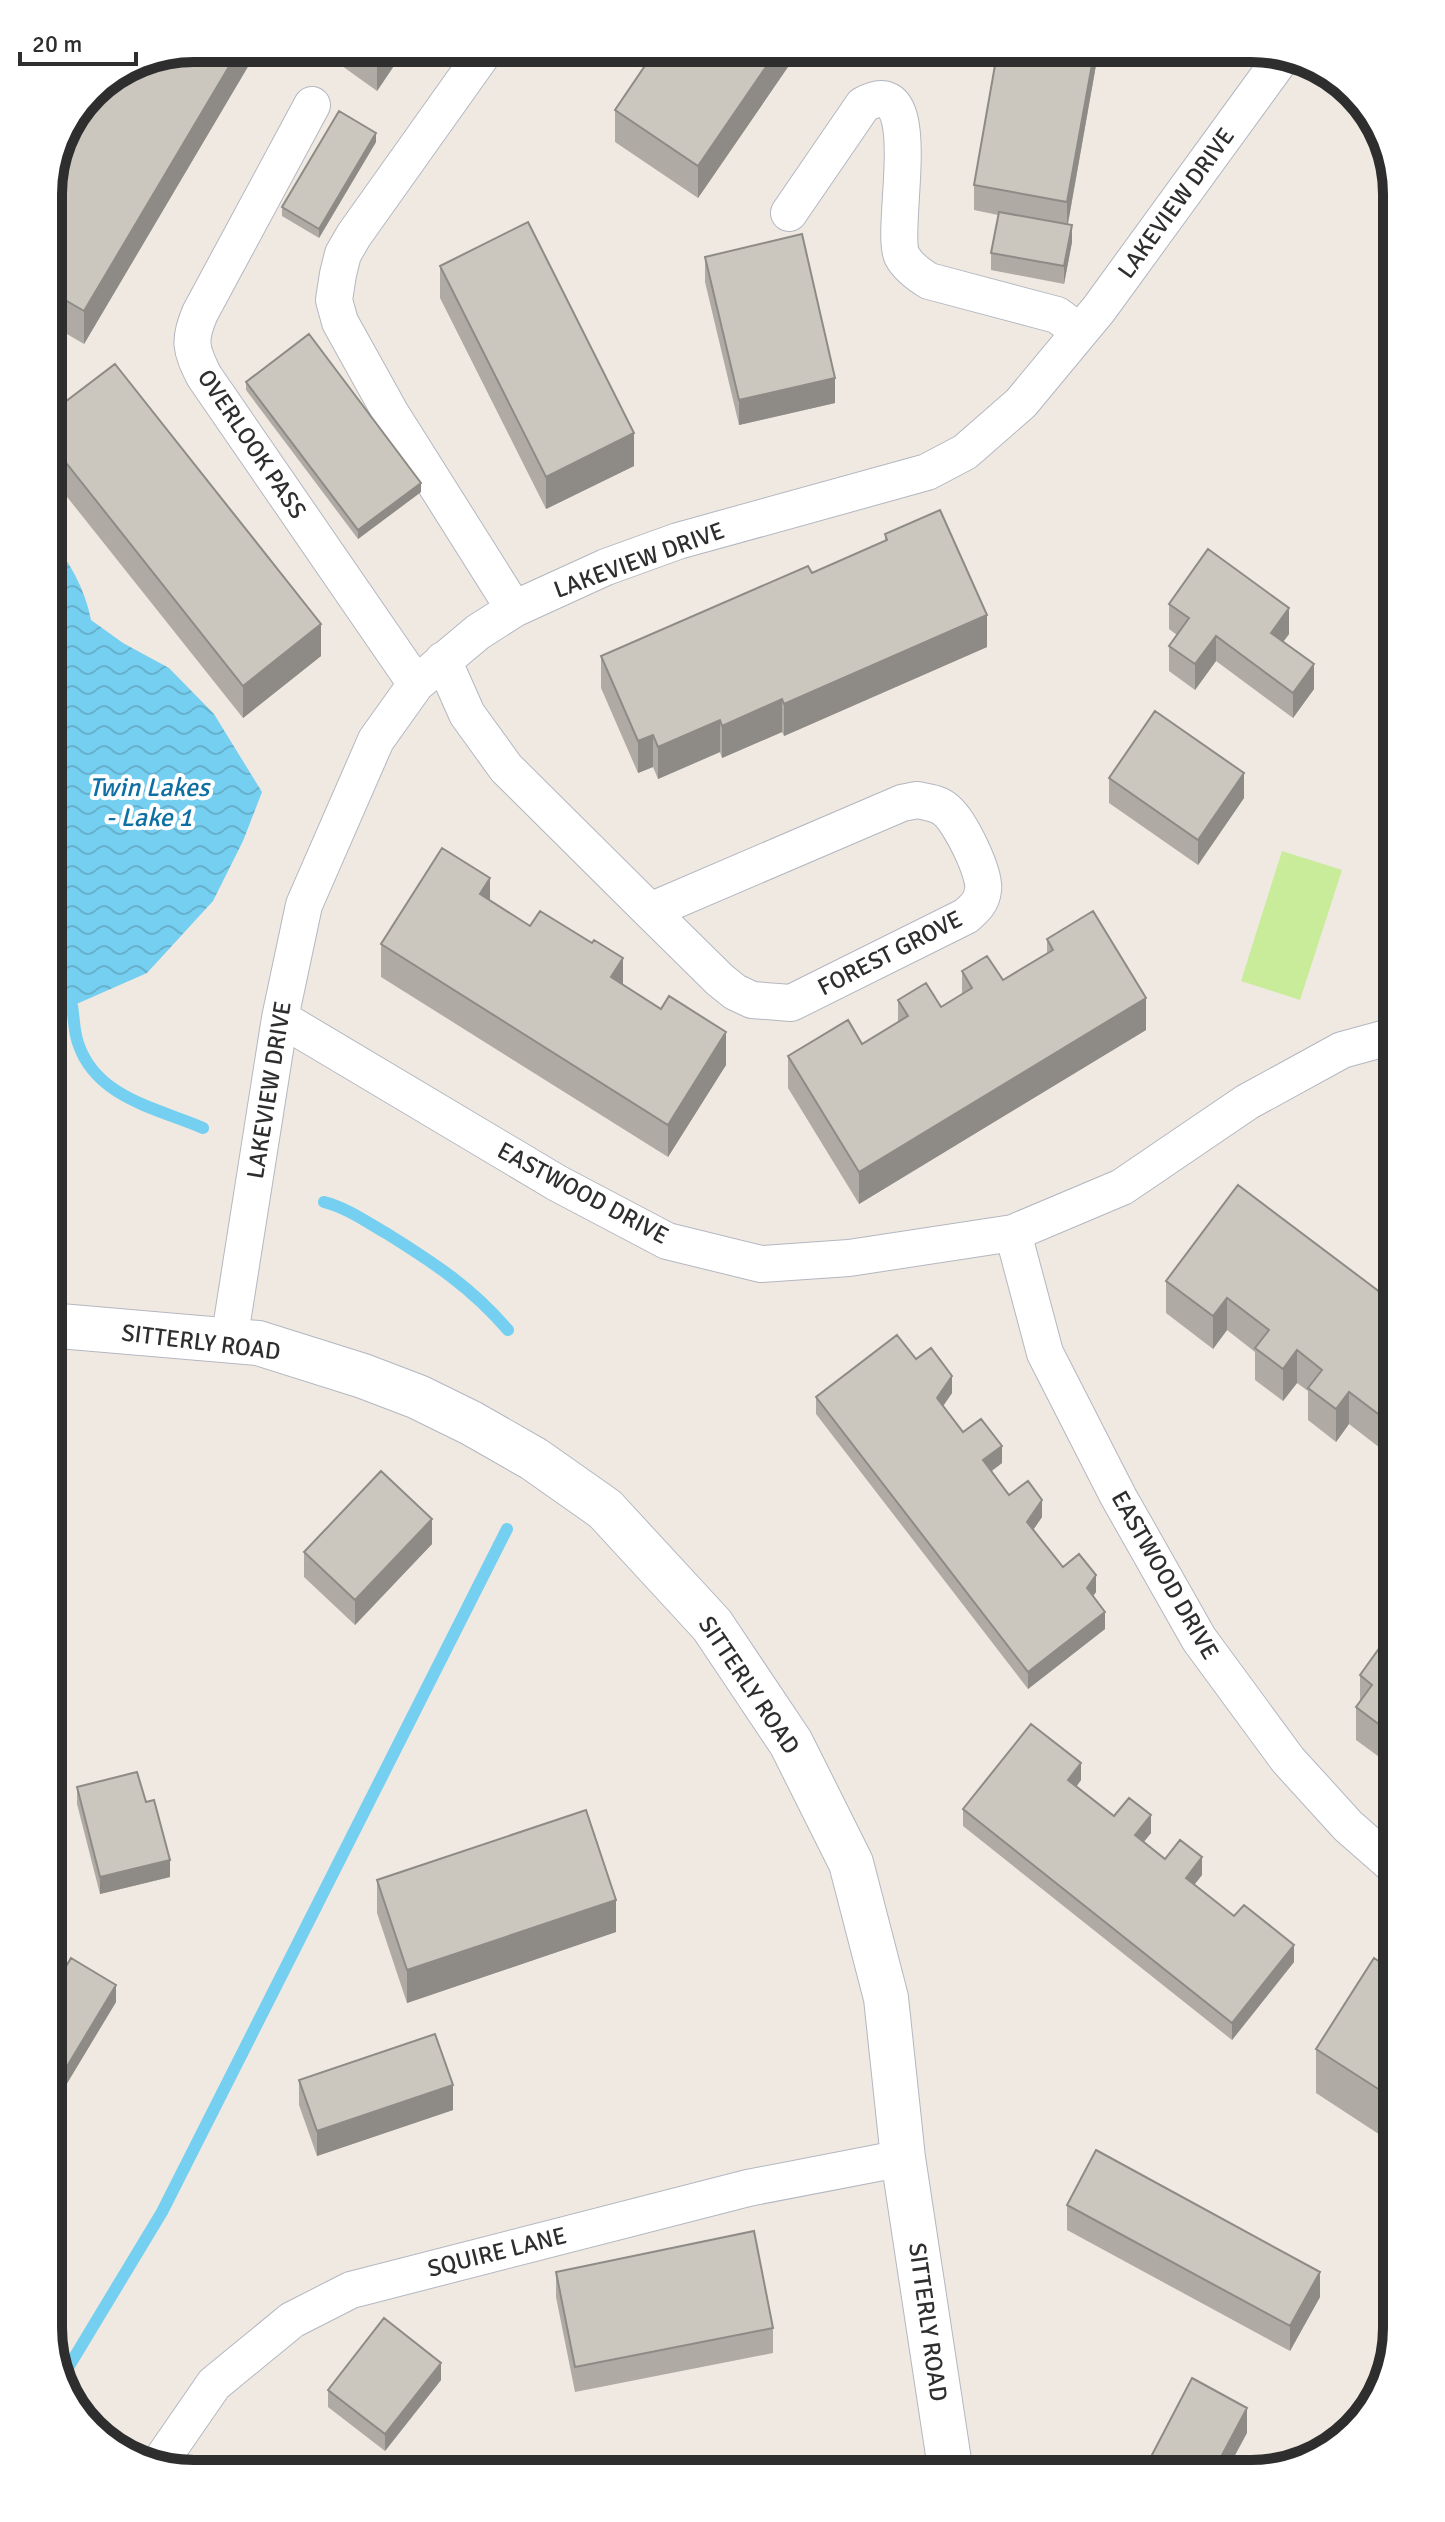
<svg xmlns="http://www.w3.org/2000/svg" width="1445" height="2522" font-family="Signika,sans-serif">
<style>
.pitch{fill:#c9ec9a}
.water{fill:url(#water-waves)}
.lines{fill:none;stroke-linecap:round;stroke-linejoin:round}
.stream{stroke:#75cff0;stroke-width:12}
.minor-casing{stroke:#b4b7c1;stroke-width:38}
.tertiary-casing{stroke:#b4b7c1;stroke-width:46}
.minor{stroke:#fff;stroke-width:36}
.tertiary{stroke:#fff;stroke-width:44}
.wall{fill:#afaba4}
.shaded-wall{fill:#8e8b86}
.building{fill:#cbc7bf;stroke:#8e8b86;stroke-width:2}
.labels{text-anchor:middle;stroke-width:8;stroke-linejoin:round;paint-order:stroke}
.street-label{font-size:24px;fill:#2e2e2e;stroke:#fff}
.water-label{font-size:26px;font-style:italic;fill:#0d6fa3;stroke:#fff}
.rim{fill:none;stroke:#2e2e2e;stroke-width:10}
</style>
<defs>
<pattern id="water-waves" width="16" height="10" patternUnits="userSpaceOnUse" patternTransform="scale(2)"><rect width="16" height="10" fill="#75cff0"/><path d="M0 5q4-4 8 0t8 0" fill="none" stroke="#66b2ce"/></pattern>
</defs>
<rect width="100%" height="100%" fill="#efe9e1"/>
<path class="pitch" d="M 1282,851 L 1342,870 L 1300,1000 L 1241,981 Z"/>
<path class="water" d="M 48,535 C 69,561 85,588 91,620 L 123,643 L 169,668 L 214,714 L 262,792 L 243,841 L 213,901 L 147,973 L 72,1006 L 48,1012 Z"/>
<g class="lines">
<path class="stream" d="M 72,1006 C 74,1018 74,1032 78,1043 C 96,1098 157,1108 203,1128
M 324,1202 C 347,1208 365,1221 386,1233 C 434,1263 471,1287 508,1330
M 60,2381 L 162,2212 L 507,1529"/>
<g class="minor-casing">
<path id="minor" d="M 487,48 L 354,235 L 343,254 L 338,274 L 334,300 L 340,322 L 390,412 L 514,609
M 312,105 L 200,313 C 188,341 191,350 204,376 L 416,684
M 789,213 L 863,105 C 930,66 889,229 902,256 C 908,267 919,275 929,281 L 1057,315 L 1080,332
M 443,660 L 467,714 L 506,768 L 650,911
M 917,800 C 928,802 939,803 947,811 C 960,822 986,874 983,890 C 982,902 974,909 966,916 L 791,1003 L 752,1000 L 735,992 L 720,980 L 650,911 L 902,803 Z
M 280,1018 L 557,1183 L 667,1241 L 761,1264 L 849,1258 L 1013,1233
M 229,1341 L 280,1018 L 304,905 L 376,740 L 416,684 L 478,632 L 514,609 L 606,567 L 678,541 L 927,472 L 965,452 L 1021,403 L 1099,309 L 1283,56
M 1397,1869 L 1348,1826 L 1288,1760 L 1199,1639 L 1118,1496 L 1045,1353 L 1013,1233 L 1122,1187 L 1247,1102 L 1342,1050 L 1397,1035
M 158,2465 L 214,2384 L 292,2320 L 351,2290 L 748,2188 L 903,2158"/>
</g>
<g class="tertiary-casing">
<path id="tertiary" d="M 48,1325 L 258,1343 L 363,1376 L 418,1397 L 471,1423 L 534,1459 L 605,1509 L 712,1625 L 791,1743 L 851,1863 L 886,1998 L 903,2158 L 951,2474"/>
</g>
<use href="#minor" class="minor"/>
<use href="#tertiary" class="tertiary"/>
</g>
<path class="wall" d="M 194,48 L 259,48 L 84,344 L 48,323 L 48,185 Z
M 317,48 L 406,48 L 377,91 Z
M 657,48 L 801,48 L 698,198 L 615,142 L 615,110 Z
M 1096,48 L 1096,65 L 1068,224 L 1072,242 L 1064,284 L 991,270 L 991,253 L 998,215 L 974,210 L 974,185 Z
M 376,142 L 319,238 L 282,216 L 282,207 Z
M 705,257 L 835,403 L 739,425 L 705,282 Z
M 440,266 L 634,466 L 546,509 L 440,298 Z
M 246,382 L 421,492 L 358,539 L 246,390 Z
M 48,415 L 321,656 L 243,718 L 48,473 Z
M 885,534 L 987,647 L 784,736 L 782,732 L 722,758 L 720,752 L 658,779 L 653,767 L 638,773 L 601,688 L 601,656 L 812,573 L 885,541 Z
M 1169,604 L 1289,634 L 1283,642 L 1314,689 L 1293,718 L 1216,661 L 1195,690 L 1169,671 L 1169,646 L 1177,635 L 1169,629 Z
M 1109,778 L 1244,798 L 1198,865 L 1109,803 Z
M 490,901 L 623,985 L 726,1065 L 668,1157 L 381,977 L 381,944 Z
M 1047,939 L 1146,1030 L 859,1204 L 788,1088 L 788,1056 L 862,1044 L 898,1022 L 898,1000 L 941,1007 L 962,994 L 962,971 L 1003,980 L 1047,954 Z
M 1166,1281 L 1397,1305 L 1397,1480 L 1384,1470 L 1384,1451 L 1349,1424 L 1336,1442 L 1308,1420 L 1308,1391 L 1297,1383 L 1283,1401 L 1255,1380 L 1255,1352 L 1227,1330 L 1213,1349 L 1166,1313 Z
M 916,1359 L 952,1393 L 943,1406 L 963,1432 L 1002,1463 L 992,1471 L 1009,1495 L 1042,1517 L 1033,1530 L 1063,1567 L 1096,1592 L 1093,1596 L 1105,1629 L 1028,1689 L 816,1414 L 816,1397 Z
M 432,1544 L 355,1625 L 304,1577 L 304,1552 Z
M 1397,1662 L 1397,1770 L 1356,1740 L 1356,1707 L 1360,1701 L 1360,1675 Z
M 1081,1780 L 1077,1786 L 1114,1816 L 1151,1833 L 1144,1842 L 1165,1859 L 1202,1875 L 1194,1885 L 1294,1962 L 1232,2040 L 963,1826 L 963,1809 Z
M 77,1787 L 146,1802 L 170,1877 L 100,1894 L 77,1804 Z
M 377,1880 L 616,1932 L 407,2003 L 377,1913 Z
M 1397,1973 L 1397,2146 L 1316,2093 L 1316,2049 Z
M 48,1997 L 116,2002 L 60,2095 L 48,2088 Z
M 299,2080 L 453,2110 L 317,2156 L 299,2105 Z
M 1067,2205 L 1320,2297 L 1290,2351 L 1067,2230 Z
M 556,2272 L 773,2328 L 773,2353 L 575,2392 L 556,2297 Z
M 441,2380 L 385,2451 L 328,2407 L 328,2390 Z"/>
<path class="shaded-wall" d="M 240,48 L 259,48 L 84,344 L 84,311 Z
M 384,48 L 406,48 L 377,91 L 377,58 Z
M 779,48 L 801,48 L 698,198 L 698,166 Z
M 1095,48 L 1096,48 L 1096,65 L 1067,228 L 1067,202 Z
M 376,133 L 376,142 L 319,238 L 319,229 Z
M 1072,225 L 1072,242 L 1064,284 L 1064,266 Z
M 835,378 L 835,403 L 739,425 L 739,400 Z
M 634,433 L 634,466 L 546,509 L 546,477 Z
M 421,483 L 421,492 L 358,539 L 358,530 Z
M 1289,608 L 1289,634 L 1271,658 L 1271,633 Z
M 987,615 L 987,647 L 784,736 L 784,704 Z
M 321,624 L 321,656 L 243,718 L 243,686 Z
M 1216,636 L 1216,661 L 1195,690 L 1195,664 Z
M 1314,664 L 1314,689 L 1293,718 L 1293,693 Z
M 782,699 L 782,732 L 722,758 L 722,726 Z
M 720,720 L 720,752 L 658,779 L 658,747 Z
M 653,735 L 653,767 L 638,773 L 638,741 Z
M 1244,773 L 1244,798 L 1198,865 L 1198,840 Z
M 490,878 L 490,910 L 480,894 Z
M 623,958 L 623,991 L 611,977 Z
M 1146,998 L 1146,1030 L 859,1204 L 859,1172 Z
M 726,1032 L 726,1065 L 668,1157 L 668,1125 Z
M 1227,1298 L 1227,1330 L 1213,1349 L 1213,1316 Z
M 1297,1350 L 1297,1383 L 1283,1401 L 1283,1369 Z
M 952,1376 L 952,1393 L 937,1415 L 937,1398 Z
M 1349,1392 L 1349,1424 L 1336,1442 L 1336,1409 Z
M 1002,1446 L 1002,1463 L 983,1477 L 983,1460 Z
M 1042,1500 L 1042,1517 L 1027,1539 L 1027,1522 Z
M 432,1519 L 432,1544 L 355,1625 L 355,1600 Z
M 1096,1575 L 1096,1592 L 1087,1605 L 1087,1588 Z
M 1105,1612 L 1105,1629 L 1028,1689 L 1028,1672 Z
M 1081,1763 L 1081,1780 L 1068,1797 L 1068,1780 Z
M 1151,1815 L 1151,1833 L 1135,1852 L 1135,1835 Z
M 1202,1857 L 1202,1875 L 1186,1895 L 1186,1878 Z
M 170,1860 L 170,1877 L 100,1894 L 100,1877 Z
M 616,1900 L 616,1932 L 407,2003 L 407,1970 Z
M 1294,1945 L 1294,1962 L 1232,2040 L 1232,2023 Z
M 116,1985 L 116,2002 L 60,2095 L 60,2078 Z
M 453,2085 L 453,2110 L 317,2156 L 317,2131 Z
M 1320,2272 L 1320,2297 L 1290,2351 L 1290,2326 Z
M 441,2363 L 441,2380 L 385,2451 L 385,2434 Z
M 1247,2408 L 1247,2433 L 1225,2474 L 1212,2474 Z"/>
<path class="building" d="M 194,48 L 240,48 L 84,311 L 48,290 L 48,185 L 59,162 L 107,80 L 139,59 Z
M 362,48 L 384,48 L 377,58 Z
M 657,48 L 779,48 L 698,166 L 615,110 Z
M 998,48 L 1095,48 L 1067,202 L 974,185 Z
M 339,111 L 376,133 L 319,229 L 282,207 Z
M 999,212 L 1072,225 L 1064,266 L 991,253 Z
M 528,222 L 634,433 L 546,477 L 440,266 Z
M 802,234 L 835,378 L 739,400 L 705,257 Z
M 309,334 L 421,483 L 358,530 L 246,382 Z
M 115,364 L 321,624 L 243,686 L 48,440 L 48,415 Z
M 940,510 L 987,615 L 784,704 L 782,699 L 722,726 L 720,720 L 658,747 L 653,735 L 638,741 L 601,656 L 808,566 L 812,573 L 887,540 L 885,534 Z
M 1208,549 L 1289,608 L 1271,633 L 1314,664 L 1293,693 L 1216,636 L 1195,664 L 1169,646 L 1189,618 L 1169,604 Z
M 1155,711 L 1244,773 L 1198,840 L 1109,778 Z
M 442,848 L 490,878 L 480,894 L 530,926 L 540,911 L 592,943 L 594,940 L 623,958 L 611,977 L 661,1009 L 669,996 L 726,1032 L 668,1125 L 381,944 Z
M 1093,911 L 1146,998 L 859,1172 L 788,1056 L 848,1020 L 862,1044 L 908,1016 L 898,1000 L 926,983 L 941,1007 L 972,988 L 962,971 L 987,956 L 1003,980 L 1053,950 L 1047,939 Z
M 1238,1185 L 1397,1305 L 1397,1447 L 1384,1438 L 1394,1426 L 1349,1392 L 1336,1409 L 1308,1388 L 1322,1370 L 1297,1350 L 1283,1369 L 1255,1348 L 1269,1330 L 1227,1298 L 1213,1316 L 1166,1281 Z
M 897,1335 L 916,1359 L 931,1348 L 952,1376 L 937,1398 L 963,1432 L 981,1419 L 1002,1446 L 983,1460 L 1009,1495 L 1028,1481 L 1042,1500 L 1027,1522 L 1063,1567 L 1079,1554 L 1096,1575 L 1087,1588 L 1105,1612 L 1028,1672 L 816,1397 Z
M 381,1471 L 432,1519 L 355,1600 L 304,1552 Z
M 1378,1650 L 1396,1663 L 1397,1662 L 1397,1738 L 1356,1707 L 1372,1685 L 1360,1675 Z
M 1031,1724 L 1081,1763 L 1068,1780 L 1114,1816 L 1129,1798 L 1151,1815 L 1135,1835 L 1165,1859 L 1180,1840 L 1202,1857 L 1186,1878 L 1234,1916 L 1244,1905 L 1294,1945 L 1232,2023 L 963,1809 Z
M 137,1772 L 146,1802 L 154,1800 L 170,1860 L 100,1877 L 77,1787 Z
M 586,1810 L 616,1900 L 407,1970 L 377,1880 Z
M 71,1958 L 116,1985 L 60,2078 L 48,2071 L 48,1997 Z
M 1374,1958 L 1397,1973 L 1397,2101 L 1316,2049 Z
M 435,2034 L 453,2085 L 317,2131 L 299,2080 Z
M 1096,2150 L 1320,2272 L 1290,2326 L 1067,2205 Z
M 754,2231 L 773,2328 L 575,2367 L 556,2272 Z
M 384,2318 L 441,2363 L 385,2434 L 328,2390 Z
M 1192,2378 L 1247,2408 L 1212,2474 L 1142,2474 Z"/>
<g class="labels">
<g class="street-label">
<text transform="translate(1176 203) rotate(-54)" y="8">LAKEVIEW DRIVE</text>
<text transform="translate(252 444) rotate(56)" y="8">OVERLOOK PASS</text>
<text transform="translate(639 560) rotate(-20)" y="8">LAKEVIEW DRIVE</text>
<text transform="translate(890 953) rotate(-27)" y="8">FOREST GROVE</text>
<text transform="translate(269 1090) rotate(-81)" y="8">LAKEVIEW DRIVE</text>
<text transform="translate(583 1193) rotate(28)" y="8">EASTWOOD DRIVE</text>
<text transform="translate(201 1342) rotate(7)" y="8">SITTERLY ROAD</text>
<text transform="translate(1165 1575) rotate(60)" y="8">EASTWOOD DRIVE</text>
<text transform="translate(749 1685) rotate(56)" y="8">SITTERLY ROAD</text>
<text transform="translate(497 2252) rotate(-14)" y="8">SQUIRE LANE</text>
<text transform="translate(928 2322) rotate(82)" y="8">SITTERLY ROAD</text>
</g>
<g class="water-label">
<text x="149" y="796">Twin Lakes<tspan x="149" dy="30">- Lake 1</tspan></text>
</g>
</g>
<path d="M0 0H1445V2522H0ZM194 62H1251A132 132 0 0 1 1383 194V2328A132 132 0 0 1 1251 2460H194A132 132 0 0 1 62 2328V194A132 132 0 0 1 194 62Z" fill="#fff" fill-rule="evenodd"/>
<path class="rim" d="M194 62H1251A132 132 0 0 1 1383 194V2328A132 132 0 0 1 1251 2460H194A132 132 0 0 1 62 2328V194A132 132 0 0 1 194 62Z"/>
<path d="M20 52v12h116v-12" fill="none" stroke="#2e2e2e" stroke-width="4"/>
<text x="32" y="52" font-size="24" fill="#2e2e2e" stroke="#ffffff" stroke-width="6" paint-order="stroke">20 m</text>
</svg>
